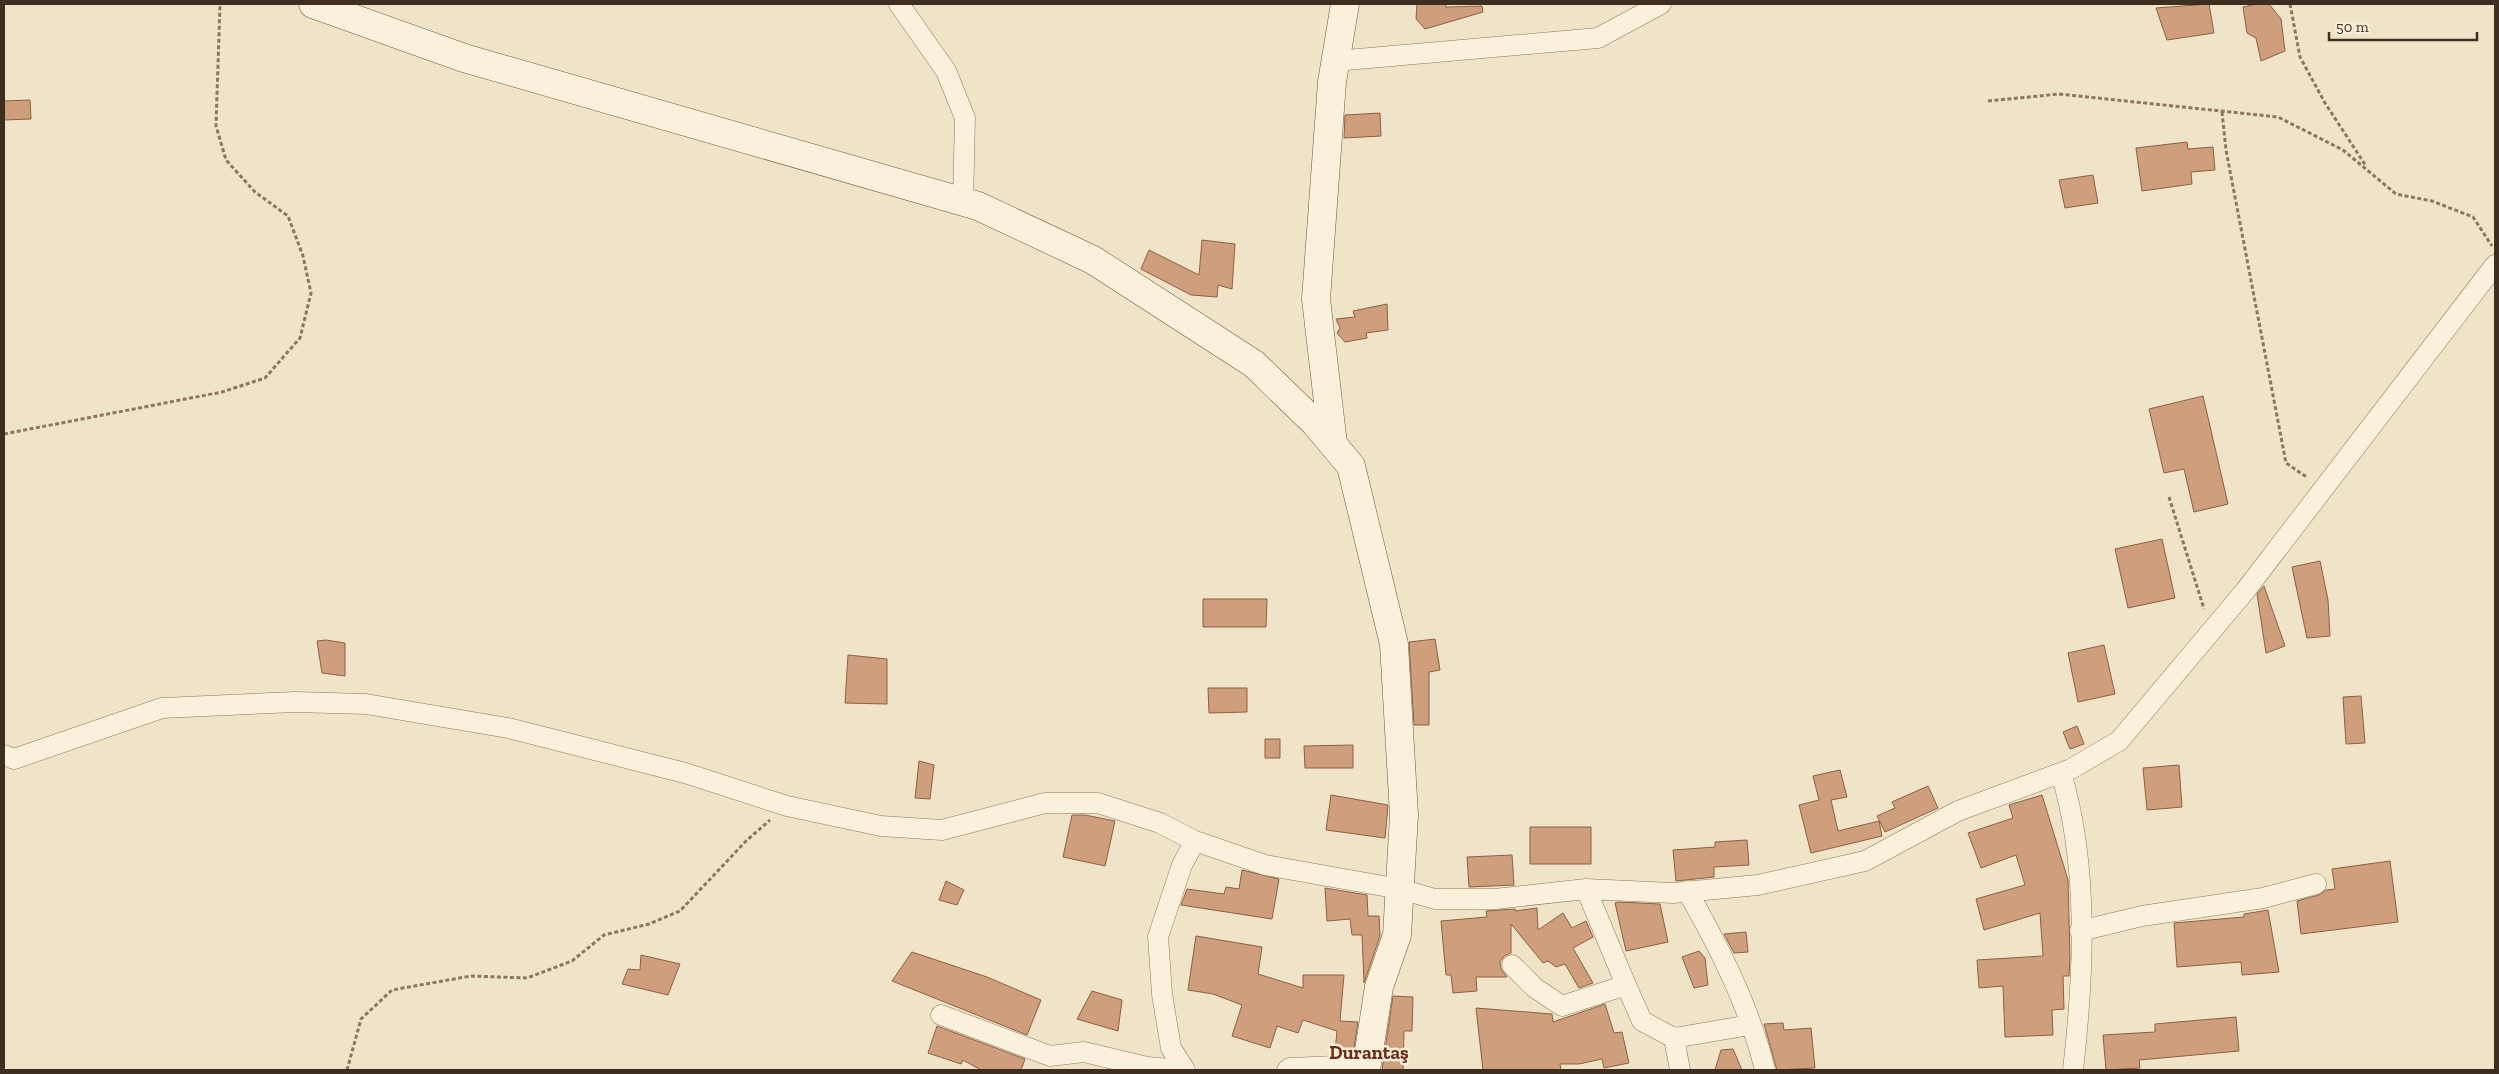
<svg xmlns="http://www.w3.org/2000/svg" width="2499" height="1074" font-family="'Zilla Slab',serif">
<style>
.building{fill:#cf9f7d;stroke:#8d5f41}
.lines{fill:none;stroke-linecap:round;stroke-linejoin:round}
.street-casing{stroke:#8d765c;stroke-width:21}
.secondary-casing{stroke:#6f573f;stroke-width:29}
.path{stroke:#8d765c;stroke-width:3;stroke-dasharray:4 2.5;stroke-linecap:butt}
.street{stroke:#faf1dc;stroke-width:20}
.secondary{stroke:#faf1dc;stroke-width:28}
.labels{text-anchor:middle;stroke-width:5;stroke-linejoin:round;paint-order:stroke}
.quarter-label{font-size:19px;font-weight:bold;fill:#6b2e1e;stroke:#f7eed8}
</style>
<rect width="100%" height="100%" fill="#f0e4c8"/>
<path class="building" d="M 1417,4 L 1445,4 L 1446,7 L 1482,6 L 1483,12 L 1425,29 L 1416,19 Z
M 2209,4 L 2214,33 L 2167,40 L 2156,8 Z
M 2257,4 L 2269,4 L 2281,19 L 2285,51 L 2261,61 L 2256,38 L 2247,33 L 2243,7 Z
M 30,100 L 31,119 L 4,120 L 4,101 Z
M 1380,113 L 1381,136 L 1344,138 L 1345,115 Z
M 2187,142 L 2188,149 L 2213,147 L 2215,170 L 2191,172 L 2192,184 L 2142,191 L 2136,148 Z
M 2093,175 L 2098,203 L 2065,208 L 2059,180 Z
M 1202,240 L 1235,244 L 1232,289 L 1218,285 L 1217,297 L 1191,295 L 1141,269 L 1149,250 L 1199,275 Z
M 1387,304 L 1388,330 L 1366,333 L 1367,338 L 1345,342 L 1337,333 L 1340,328 L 1336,319 L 1355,317 L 1353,311 Z
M 2203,396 L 2228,504 L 2194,512 L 2184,469 L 2164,473 L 2149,409 Z
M 2162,539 L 2175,598 L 2128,608 L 2115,549 Z
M 2320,561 L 2328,600 L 2330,636 L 2307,638 L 2292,567 Z
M 2264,586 L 2285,646 L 2266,653 L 2257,594 Z
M 1203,599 L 1267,599 L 1266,627 L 1203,627 Z
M 1435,639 L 1440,670 L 1429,672 L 1429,725 L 1414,725 L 1409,642 Z
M 326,640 L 345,643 L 345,676 L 322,673 L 317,641 Z
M 2104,645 L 2115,694 L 2078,702 L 2068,653 Z
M 848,655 L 887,659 L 887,704 L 845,703 Z
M 1208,688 L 1247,688 L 1247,712 L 1209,713 Z
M 2361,696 L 2365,743 L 2346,744 L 2343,697 Z
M 2077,726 L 2084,744 L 2070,749 L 2063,732 Z
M 1265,739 L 1280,739 L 1280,758 L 1265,758 Z
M 1353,745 L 1353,768 L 1305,768 L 1304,746 Z
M 919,761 L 934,765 L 930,799 L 915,798 Z
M 2179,765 L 2182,807 L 2147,810 L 2143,768 Z
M 1840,770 L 1847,797 L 1831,800 L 1838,831 L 1879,821 L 1882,836 L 1811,853 L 1799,805 L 1819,800 L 1813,776 Z
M 1928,786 L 1938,808 L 1885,832 L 1877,816 L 1895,808 L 1892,802 Z
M 1331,795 L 1388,805 L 1385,838 L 1326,830 Z
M 2042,795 L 2068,880 L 2070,958 L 2069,976 L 2063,976 L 2064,1009 L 2052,1010 L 2053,1035 L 2005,1037 L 2003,986 L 1979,988 L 1977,960 L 2043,956 L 2040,913 L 1984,930 L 1976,899 L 2025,885 L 2016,855 L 1981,868 L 1968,833 L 2013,818 L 2009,805 Z
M 1072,815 L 1085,815 L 1115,821 L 1105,866 L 1063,857 Z
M 1530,827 L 1591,827 L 1591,864 L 1530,864 Z
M 1747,840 L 1749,865 L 1714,867 L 1714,877 L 1676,881 L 1673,850 L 1715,847 L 1715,842 Z
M 1512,855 L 1514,885 L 1469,887 L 1467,857 Z
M 2390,861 L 2398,922 L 2301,934 L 2297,901 L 2319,895 L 2326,890 L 2335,889 L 2332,869 Z
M 1242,870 L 1279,879 L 1272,919 L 1181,905 L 1187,889 L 1224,894 L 1226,887 L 1239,889 Z
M 946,881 L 964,890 L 957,905 L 939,900 Z
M 1325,888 L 1367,895 L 1368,916 L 1379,916 L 1380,936 L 1364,983 L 1362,935 L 1352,935 L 1350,919 L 1327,921 Z
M 1618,902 L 1660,904 L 1668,942 L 1626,951 L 1615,903 Z
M 1537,908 L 1538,930 L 1563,913 L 1572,928 L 1586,921 L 1593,937 L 1573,948 L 1593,983 L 1579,988 L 1565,964 L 1556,967 L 1548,961 L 1543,963 L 1511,924 L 1511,953 L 1504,956 L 1500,962 L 1501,969 L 1507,977 L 1476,977 L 1477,991 L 1453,993 L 1451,975 L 1446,975 L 1441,921 L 1487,917 L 1486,911 L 1515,909 L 1515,911 Z
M 2268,910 L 2279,972 L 2242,975 L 2241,962 L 2177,967 L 2174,923 L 2244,917 L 2244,914 Z
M 1746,932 L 1748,952 L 1734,953 L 1724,934 Z
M 1196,936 L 1262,947 L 1258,974 L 1303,988 L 1303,975 L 1344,975 L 1340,1021 L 1358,1022 L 1353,1054 L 1335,1052 L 1337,1031 L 1303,1020 L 1298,1033 L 1277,1026 L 1270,1048 L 1232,1036 L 1242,1005 L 1213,994 L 1188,990 Z
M 1699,951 L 1705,958 L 1708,985 L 1694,988 L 1682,957 Z
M 912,952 L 987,977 L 1041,1000 L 1027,1035 L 892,981 Z
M 641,955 L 680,964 L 668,995 L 622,984 L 628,969 L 640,970 Z
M 1092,991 L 1122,1000 L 1118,1031 L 1077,1019 Z
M 1393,996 L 1413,997 L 1412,1031 L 1404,1031 L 1403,1070 L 1382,1070 Z
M 1605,1004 L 1614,1033 L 1622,1032 L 1629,1063 L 1604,1068 L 1602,1059 L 1579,1064 L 1560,1064 L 1561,1070 L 1483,1070 L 1476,1008 L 1552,1014 L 1553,1022 Z
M 2236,1017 L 2239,1051 L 2139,1060 L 2140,1068 L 2106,1070 L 2103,1035 L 2155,1032 L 2155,1024 Z
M 1783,1023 L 1784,1030 L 1811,1028 L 1815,1068 L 1777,1070 L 1764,1024 Z
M 937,1026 L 1025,1059 L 1021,1070 L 981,1070 L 963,1060 L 961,1064 L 928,1053 Z
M 1733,1049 L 1742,1070 L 1715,1070 L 1721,1050 Z"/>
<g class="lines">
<g class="street-casing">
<path id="street" d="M 899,4 L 946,71 L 965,118 L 963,202
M 1335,61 L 1598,38 L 1661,4
M 4,755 L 14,759 L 162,708 L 295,702 L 366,704 L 508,728 L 685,773 L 787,806 L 881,826 L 942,830 L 1045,803 L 1098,803 L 1160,823 L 1195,841
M 2061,773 C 2089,865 2084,975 2073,1070
M 1586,889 L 1626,985
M 1687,891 C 1719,946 1750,1008 1765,1070
M 2080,931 L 2142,916 L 2263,898 L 2316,884
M 1512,965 L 1535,988 L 1562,1006 L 1626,985 L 1642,1021 L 1674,1038
M 941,1015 L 1050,1056 L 1084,1052 L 1147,1067 L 1185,1070
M 1185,1070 L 1171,1048 L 1162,994 L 1158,937 L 1182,865 L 1195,841 L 1265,865 L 1400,889 L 1435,899 L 1495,899 L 1586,889 L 1673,893 L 1758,885 L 1865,861 L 1958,811 L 2071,769 L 2119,741 L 2245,591 L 2495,265
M 1287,1070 L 1290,1068 L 1336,1066 L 1353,1070
M 1680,1070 L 1674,1038 L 1750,1025"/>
</g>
<g class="secondary-casing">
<path id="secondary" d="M 313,4 L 464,58 L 978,206 L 1093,260 L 1254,364 L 1315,423 L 1351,466 L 1394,644 L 1404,815 L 1397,935 L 1379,987 L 1366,1070
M 1333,444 L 1316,299 L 1332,82 L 1345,4"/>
</g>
<path class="path" d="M 2290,4 L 2300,57 L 2325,103 L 2366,166
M 1988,101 L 2059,94 L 2278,117 L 2343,150 L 2396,194 L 2432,201 L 2473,217 L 2492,246
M 2222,112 L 2226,150 L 2286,463 L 2308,478
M 4,434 L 222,392 L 265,378 L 300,338 L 311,293 L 303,256 L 288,216 L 255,192 L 226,160 L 216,126 L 220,4
M 2169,497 L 2204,609
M 347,1070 L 361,1019 L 392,990 L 471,976 L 527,978 L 572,961 L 604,935 L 649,924 L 680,911 L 746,841 L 770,820"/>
<use href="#street" class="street"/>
<use href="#secondary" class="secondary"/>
</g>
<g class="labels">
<g class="quarter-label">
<text x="1369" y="1059">Durantaş</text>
</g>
</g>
<rect width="2499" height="1074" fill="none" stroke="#3d2e20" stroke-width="10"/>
<path d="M2329 32v8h148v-8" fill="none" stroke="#3d2e20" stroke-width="2.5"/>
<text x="2336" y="32" font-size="15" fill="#3d2e20" stroke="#f7eed8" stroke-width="4" paint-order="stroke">50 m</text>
</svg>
